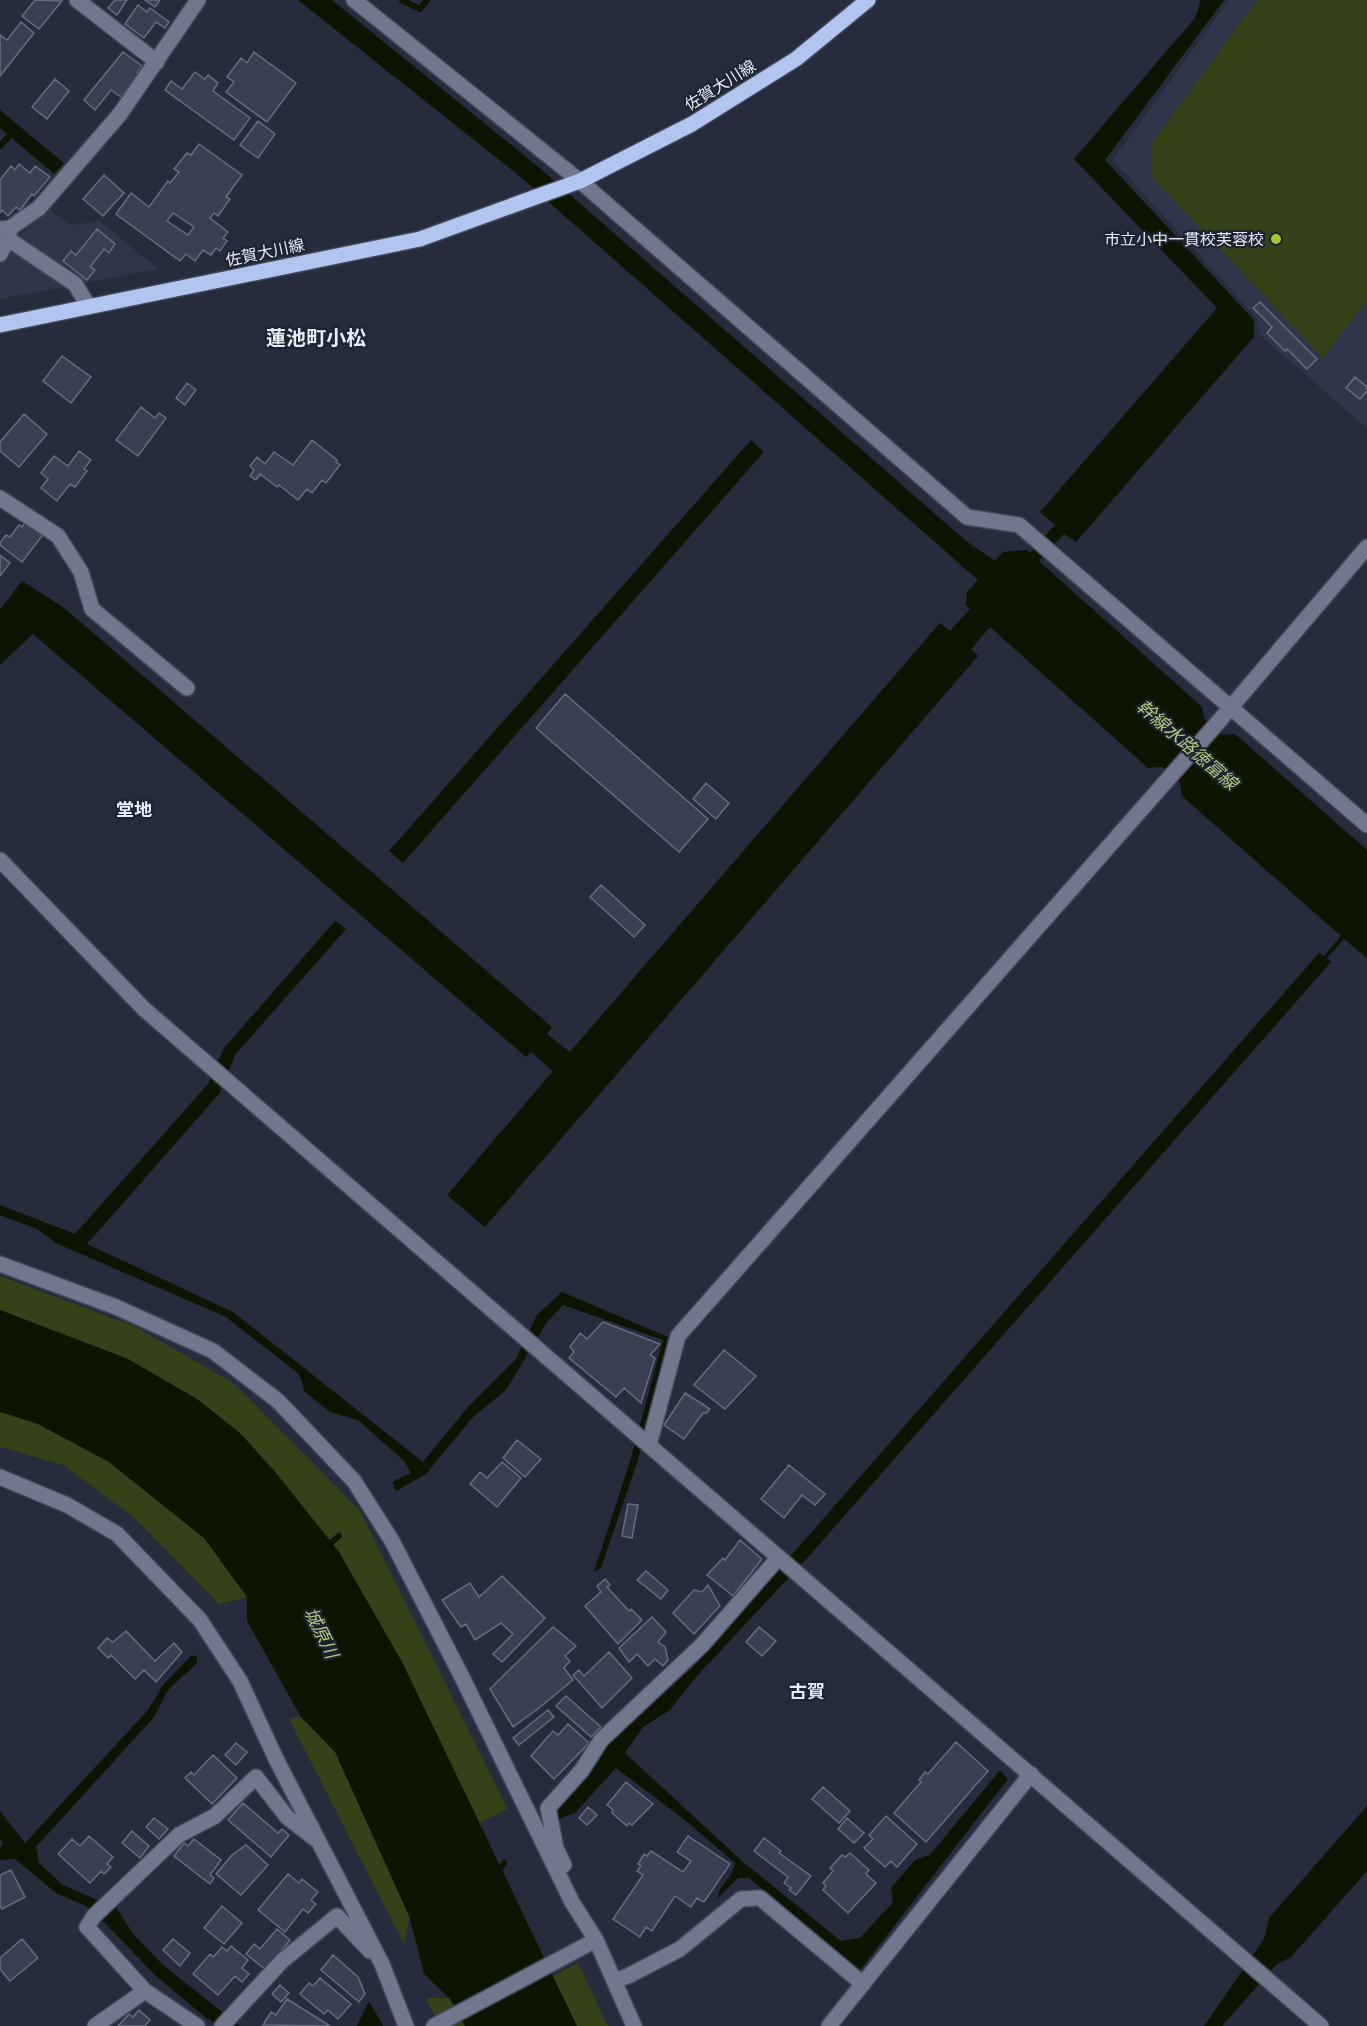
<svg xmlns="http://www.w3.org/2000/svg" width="1367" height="2026" font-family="'Source Serif 4','Noto Sans JP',serif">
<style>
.built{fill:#2e364a}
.green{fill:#354117}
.water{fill:#0d1400}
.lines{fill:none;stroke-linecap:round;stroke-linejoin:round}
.stream{stroke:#0d1400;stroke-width:6}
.building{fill:#3a4051;stroke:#666d7f;stroke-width:1.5;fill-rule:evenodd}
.minor-casing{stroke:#414756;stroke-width:18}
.major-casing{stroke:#414756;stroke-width:18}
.minor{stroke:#70788e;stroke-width:15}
.major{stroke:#b2c4f0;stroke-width:15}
.poi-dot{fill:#a2c929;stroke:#1d2331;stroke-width:2}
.labels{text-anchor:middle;stroke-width:4.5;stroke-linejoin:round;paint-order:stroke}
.street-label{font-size:16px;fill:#e7ecf6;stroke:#1d2331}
.poi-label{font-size:16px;fill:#e7ecf6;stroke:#1d2331;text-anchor:end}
.water-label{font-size:18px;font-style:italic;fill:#b2cb7c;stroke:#1d2331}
.neighbourhood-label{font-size:18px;font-weight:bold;fill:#e7ecf6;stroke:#1d2331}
.quarter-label{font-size:20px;font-weight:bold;fill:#e7ecf6;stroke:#1d2331}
</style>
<rect width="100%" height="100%" fill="#262c3c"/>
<path class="built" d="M 1229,0 L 1367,0 L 1367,428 L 1260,335 L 1256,317 L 1113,160 Z
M 47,208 L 71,225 L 100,221 L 158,269 L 0,299 L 0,239 L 13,243 Z"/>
<path class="green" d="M 1257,0 L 1367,0 L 1367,300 L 1323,358 L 1151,176 L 1152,143 Z
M 0,1276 L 134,1326 L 235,1384 L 360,1511 L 508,1809 L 480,1823 L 402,1662 L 339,1552 L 276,1473 L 241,1434 L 197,1399 L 128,1359 L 0,1310 Z
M 0,1405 L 45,1417 L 230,1535 L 480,2026 L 440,2026 L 426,1998 L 449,1998 L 424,1974 L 409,1918 L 404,1944 L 289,1719 L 301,1716 L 247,1621 L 247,1597 L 219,1604 L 136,1519 L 63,1465 L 0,1447 Z
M 524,1914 L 553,1976 L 578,1963 L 608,2026 L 568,2026 Z"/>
<path class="water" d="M 298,0 L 332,0 L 536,165 L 966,541 L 995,561 L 1003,552 L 1027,550 L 1030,553 L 1055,525 L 1040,512 L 1217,308 L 1074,159 L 1195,18 L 1201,0 L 1224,0 L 1105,160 L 1254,320 L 1254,337 L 1076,542 L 1064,534 L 1039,561 L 1202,707 L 1204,718 L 1222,735 L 1235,734 L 1367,850 L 1367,958 L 1344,939 L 1327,958 L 1331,962 L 809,1556 L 696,1677 L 670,1710 L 643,1727 L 625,1753 L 743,1862 L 841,1941 L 860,1938 L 893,1902 L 891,1888 L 915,1860 L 930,1855 L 1000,1770 L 1008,1779 L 860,1970 L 749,1878 L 738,1878 L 718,1898 C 718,1885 733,1878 735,1863 L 685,1820 L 616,1768 L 575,1813 L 558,1819 L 556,1807 L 605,1748 L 697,1663 L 1319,953 L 1324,956 L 1341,936 L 1182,796 L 1180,783 L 1162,767 L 1148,768 L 990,627 L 971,649 L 978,656 L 485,1227 L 447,1195 L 553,1071 L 531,1052 L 526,1057 L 33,634 L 0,665 L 0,610 L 22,581 L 63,607 L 552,1027 L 547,1034 L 570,1052 L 940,623 L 950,631 L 970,609 L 966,605 L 967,592 L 978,580 L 517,174 Z
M 0,110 L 64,163 L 54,174 L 0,128 Z
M 751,440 L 764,452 L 403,863 L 389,851 Z
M 335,921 L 346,929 L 235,1055 L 219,1094 L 87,1244 L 233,1312 L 423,1462 L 467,1408 L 516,1359 L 537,1315 L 562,1292 L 668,1337 L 638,1460 L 601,1568 L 594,1572 L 631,1458 L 663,1340 L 563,1305 L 547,1322 L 506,1390 L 472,1418 L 426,1474 L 396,1491 L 392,1482 L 411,1473 L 404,1461 L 358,1420 L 330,1412 L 305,1392 L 299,1374 L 226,1317 L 56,1243 L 37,1229 L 0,1215 L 0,1205 L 75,1234 L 208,1084 L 224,1048 Z
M 0,1310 L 128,1359 L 197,1399 L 241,1434 L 276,1473 L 339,1552 L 402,1662 L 577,2026 L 465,2026 L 450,1999 L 424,1974 L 409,1916 L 335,1752 L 301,1717 L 247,1621 L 247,1597 L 204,1538 L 109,1462 L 38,1424 L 0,1412 Z
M 192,1655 L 197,1657 L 197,1663 L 168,1690 L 154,1717 L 36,1847 L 39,1863 L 63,1885 L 116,1908 L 134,1935 L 163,1965 L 240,2026 L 219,2026 L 206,2018 L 156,1976 L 104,1922 L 86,1906 L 56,1893 L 15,1859 L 0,1860 L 0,1848 L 3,1843 L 0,1839 L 0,1811 L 25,1843 L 148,1710 L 163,1685 Z
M 1367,1806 L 1367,1871 L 1291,1957 L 1276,1965 L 1222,2026 L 1204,2026 L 1264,1939 L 1269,1918 Z
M 369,2001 L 383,2026 L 357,2026 Z"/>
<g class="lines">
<path class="stream" d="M 402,0 L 420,9 L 427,0
M 0,146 L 9,136
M 326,1547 L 339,1536
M 497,1874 L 504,1863"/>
</g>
<path class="building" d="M 35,0 L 62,1 L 39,29 L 22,16 Z
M 115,0 L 127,0 L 117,15 L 108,8 Z
M 145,0 L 160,0 L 155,7 Z
M 138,5 L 147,12 L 150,8 L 169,22 L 165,28 L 156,22 L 144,38 L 125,24 Z
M 21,22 L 34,33 L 0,76 L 0,35 L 7,40 Z
M 123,52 L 142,66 L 137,73 L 139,74 L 121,97 L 111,90 L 95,110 L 84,100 Z
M 254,52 L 296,83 L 267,122 L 226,92 L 234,82 L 227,77 L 241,58 L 247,63 Z
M 195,72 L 205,79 L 208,75 L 218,83 L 213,91 L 250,118 L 234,140 L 165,90 L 171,81 L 182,89 Z
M 55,79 L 69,91 L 47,119 L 32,107 Z
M 258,121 L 275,134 L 258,158 L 240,145 Z
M 199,144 L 242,175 L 226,197 L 230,199 L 218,216 L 214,213 L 210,218 L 228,232 L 223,238 L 227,241 L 220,251 L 216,248 L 211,255 L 203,250 L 195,261 L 186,254 L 180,261 L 116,214 L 131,193 L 149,207 L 168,181 L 170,183 L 179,172 L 174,169 L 187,153 L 191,155 ZM 173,213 L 194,227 L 188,235 L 167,221 Z
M 19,164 L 30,173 L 35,166 L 50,177 L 34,196 L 32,194 L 20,210 L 16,207 L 8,216 L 2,210 L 0,213 L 0,180 L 11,166 L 15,170 Z
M 104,175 L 124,193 L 103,216 L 83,199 Z
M 97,229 L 115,244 L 109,253 L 104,249 L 90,267 L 95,270 L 87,280 L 63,261 L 71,251 L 76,255 Z
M 1260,302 L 1317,359 L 1307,369 L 1287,349 L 1285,351 L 1267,333 L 1272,327 L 1253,308 Z
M 62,356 L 91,377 L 71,403 L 43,381 Z
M 1355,377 L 1367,387 L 1367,391 L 1360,399 L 1346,388 Z
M 187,383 L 196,390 L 185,405 L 176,398 Z
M 141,407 L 155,418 L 159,413 L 166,418 L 138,456 L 116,440 Z
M 24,414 L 47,434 L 19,467 L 0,451 L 0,442 Z
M 312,440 L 337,460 L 336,462 L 340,465 L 326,483 L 322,480 L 312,493 L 307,489 L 298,500 L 279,485 L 277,487 L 260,474 L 256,480 L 250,476 L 254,470 L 250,466 L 257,457 L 265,464 L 274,452 L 293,465 Z
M 79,451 L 91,460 L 84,469 L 87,471 L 75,487 L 70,484 L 57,501 L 41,488 L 48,479 L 41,473 L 54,456 L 68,466 Z
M 25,523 L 42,536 L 22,562 L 0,545 L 0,543 L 6,535 L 10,537 L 19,525 L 22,527 Z
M 0,555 L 10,563 L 0,576 Z
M 565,694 L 708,819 L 679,852 L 536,728 Z
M 706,783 L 729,803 L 716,819 L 693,799 Z
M 601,885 L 645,925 L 634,937 L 590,897 Z
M 603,1322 L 660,1344 L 650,1355 L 655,1358 L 641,1403 L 624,1388 L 616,1397 L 569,1358 L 574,1352 L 570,1347 L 580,1333 L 587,1339 Z
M 724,1350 L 756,1376 L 725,1409 L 694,1385 Z
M 685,1393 L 710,1409 L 707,1413 L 703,1413 L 684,1439 L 664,1425 Z
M 517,1440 L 541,1459 L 525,1477 L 503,1458 Z
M 502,1462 L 521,1478 L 497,1507 L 470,1484 L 480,1472 L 487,1478 Z
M 789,1465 L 825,1494 L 815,1505 L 802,1495 L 784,1518 L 761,1499 Z
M 628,1504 L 638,1505 L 632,1538 L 622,1536 Z
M 740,1540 L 762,1559 L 733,1596 L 707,1575 L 723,1558 L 725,1560 Z
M 646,1571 L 668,1590 L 661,1599 L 637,1580 Z
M 502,1576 L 545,1618 L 502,1662 L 493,1654 L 513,1634 L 501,1623 L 475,1640 L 466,1624 L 461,1627 L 442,1600 L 470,1583 L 479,1597 Z
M 605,1579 L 610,1585 L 607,1587 L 629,1611 L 631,1609 L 642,1620 L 618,1644 L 585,1606 L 601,1592 L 597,1586 Z
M 708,1585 L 720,1606 L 694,1634 L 673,1613 L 694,1590 L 702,1592 Z
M 652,1617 L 666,1632 L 658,1642 L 665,1647 L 668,1660 L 663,1666 L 655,1659 L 648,1666 L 637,1654 L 629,1662 L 619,1648 Z
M 553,1627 L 576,1646 L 565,1656 L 570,1661 L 564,1668 L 573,1680 L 539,1708 L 513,1727 L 490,1689 Z
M 759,1627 L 776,1641 L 762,1656 L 746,1642 Z
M 126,1631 L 155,1661 L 174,1643 L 182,1652 L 156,1682 L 144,1670 L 135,1679 L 111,1655 L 108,1658 L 98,1648 L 107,1638 L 113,1642 Z
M 609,1652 L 632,1678 L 602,1708 L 573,1675 L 579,1670 L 584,1676 Z
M 566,1696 L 601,1727 L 591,1737 L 556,1706 Z
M 548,1710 L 554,1717 L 519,1745 L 513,1738 Z
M 568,1724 L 589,1743 L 554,1779 L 531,1756 L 553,1731 L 558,1735 Z
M 956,1742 L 988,1771 L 926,1842 L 894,1813 L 921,1782 L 919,1780 L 925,1772 L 928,1774 Z
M 236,1743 L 247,1752 L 236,1765 L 225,1755 Z
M 213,1755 L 237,1778 L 212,1804 L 185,1778 L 191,1772 L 194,1775 Z
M 626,1782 L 653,1804 L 632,1825 L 629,1823 L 627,1826 L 612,1813 L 613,1810 L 607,1805 Z
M 823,1787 L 850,1811 L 839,1823 L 812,1799 Z
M 243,1803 L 278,1833 L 282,1829 L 289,1835 L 271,1857 L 228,1820 Z
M 588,1807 L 597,1815 L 587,1825 L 579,1818 Z
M 886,1816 L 917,1844 L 897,1867 L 891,1861 L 885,1867 L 864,1848 L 873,1839 L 869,1835 Z
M 154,1818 L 168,1829 L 159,1839 L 146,1827 Z
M 847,1818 L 864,1833 L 854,1843 L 838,1829 Z
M 132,1831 L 149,1846 L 140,1858 L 122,1843 Z
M 89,1836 L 113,1857 L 107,1864 L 111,1867 L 104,1874 L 101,1871 L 90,1883 L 58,1854 L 72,1839 L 80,1846 Z
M 688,1836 L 730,1864 L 704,1902 L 697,1898 L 691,1907 L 675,1896 L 652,1931 L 646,1927 L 640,1937 L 613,1919 L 643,1875 L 637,1871 L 641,1866 L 638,1864 L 644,1854 L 647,1856 L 651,1851 L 683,1872 L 691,1861 L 677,1852 Z
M 764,1838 L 781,1851 L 779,1853 L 811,1876 L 796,1895 L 789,1890 L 791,1888 L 784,1883 L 788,1877 L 754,1851 Z
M 194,1839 L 221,1860 L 210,1875 L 214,1878 L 210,1884 L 174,1856 L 184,1843 L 188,1846 Z
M 246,1845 L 268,1865 L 241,1895 L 216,1874 L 232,1855 Z
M 850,1853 L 869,1870 L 866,1874 L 876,1883 L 848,1913 L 823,1890 L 826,1886 L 823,1883 L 833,1871 L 830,1868 L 842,1855 L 845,1857 Z
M 11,1870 L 25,1897 L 2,1909 L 0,1905 L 0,1875 Z
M 288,1874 L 299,1883 L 302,1879 L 318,1892 L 311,1900 L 316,1904 L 308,1913 L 303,1909 L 285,1932 L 258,1910 Z
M 222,1906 L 242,1923 L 224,1944 L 204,1928 Z
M 277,1929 L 290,1940 L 266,1970 L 246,1954 L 254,1944 L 260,1949 Z
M 22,1939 L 38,1958 L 10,1981 L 0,1969 L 0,1958 Z
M 173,1939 L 190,1953 L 180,1966 L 163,1950 Z
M 231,1946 L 248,1960 L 242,1968 L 249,1974 L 242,1982 L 235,1976 L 218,1995 L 193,1974 L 210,1954 L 213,1957 L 222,1947 L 227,1951 Z
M 333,1955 L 358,1977 L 365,1994 L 359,2002 L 321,1970 Z
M 320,1978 L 351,2004 L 338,2019 L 328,2010 L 324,2014 L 300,1994 L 309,1983 L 313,1986 Z
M 280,1985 L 289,1993 L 281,2002 L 272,1994 Z
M 287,1999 L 330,2026 L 263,2025 L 271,2012 L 276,2015 Z
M 139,2010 L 150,2020 L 145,2026 L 118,2026 L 129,2014 L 133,2017 Z"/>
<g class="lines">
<g class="minor-casing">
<path id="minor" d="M 77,0 L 157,62
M 354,0 L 580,181 L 967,517 L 1019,525 L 1367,825
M 10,228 L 8,239 L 75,284 L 89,307
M 0,229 L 10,228 L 39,208 L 120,114 L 198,0
M 0,254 L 8,239
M 0,498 L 58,536 L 81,572 L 92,609 L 187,688
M 0,860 L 144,1009 L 1321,2026
M 0,1264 L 116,1307 L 213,1351 L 278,1401 L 354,1481 L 392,1541 L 462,1677 L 572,1902 L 596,1940 L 634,2026
M 649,1445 L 678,1336 L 1220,720 L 1367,547
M 0,1477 L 67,1505 L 117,1534 L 200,1620 L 240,1681 L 277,1761 L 382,1964 L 406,2026
M 564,1865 L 556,1848 L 548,1808 L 582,1770 L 601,1740 L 702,1645 L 779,1557
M 614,1981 L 628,1976 L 680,1949 L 741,1899 L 760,1898 L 863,1984
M 95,2026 L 145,1991
M 197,2026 L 145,1991 L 87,1927 L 94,1916 L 179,1835 L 215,1816 L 256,1777 L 287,1817 L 314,1838
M 222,2026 L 282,1961 L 337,1916 L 370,1951
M 434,2026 L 596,1940
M 829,2026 L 1031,1774"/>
</g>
<g class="major-casing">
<path id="major" d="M 0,325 L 420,239 L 580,181 L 692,124 L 796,59 L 868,0"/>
</g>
<use href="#minor" class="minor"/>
<use href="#major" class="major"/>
</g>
<circle class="poi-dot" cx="1276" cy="239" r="6"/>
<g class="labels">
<g class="street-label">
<text transform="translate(720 85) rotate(-32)" y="6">佐賀大川線</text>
<text transform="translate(265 252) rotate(-12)" y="6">佐賀大川線</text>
</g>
<g class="poi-label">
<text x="1264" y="245">市立小中一貫校芙蓉校</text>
</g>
<g class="water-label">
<text transform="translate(1187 745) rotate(41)" y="6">幹線水路徳富線</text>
<text transform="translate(321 1633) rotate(64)" y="6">城原川</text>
</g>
<g class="neighbourhood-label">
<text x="134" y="816">堂地</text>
<text x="807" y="1698">古賀</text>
</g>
<g class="quarter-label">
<text x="316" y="345">蓮池町小松</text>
</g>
</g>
</svg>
